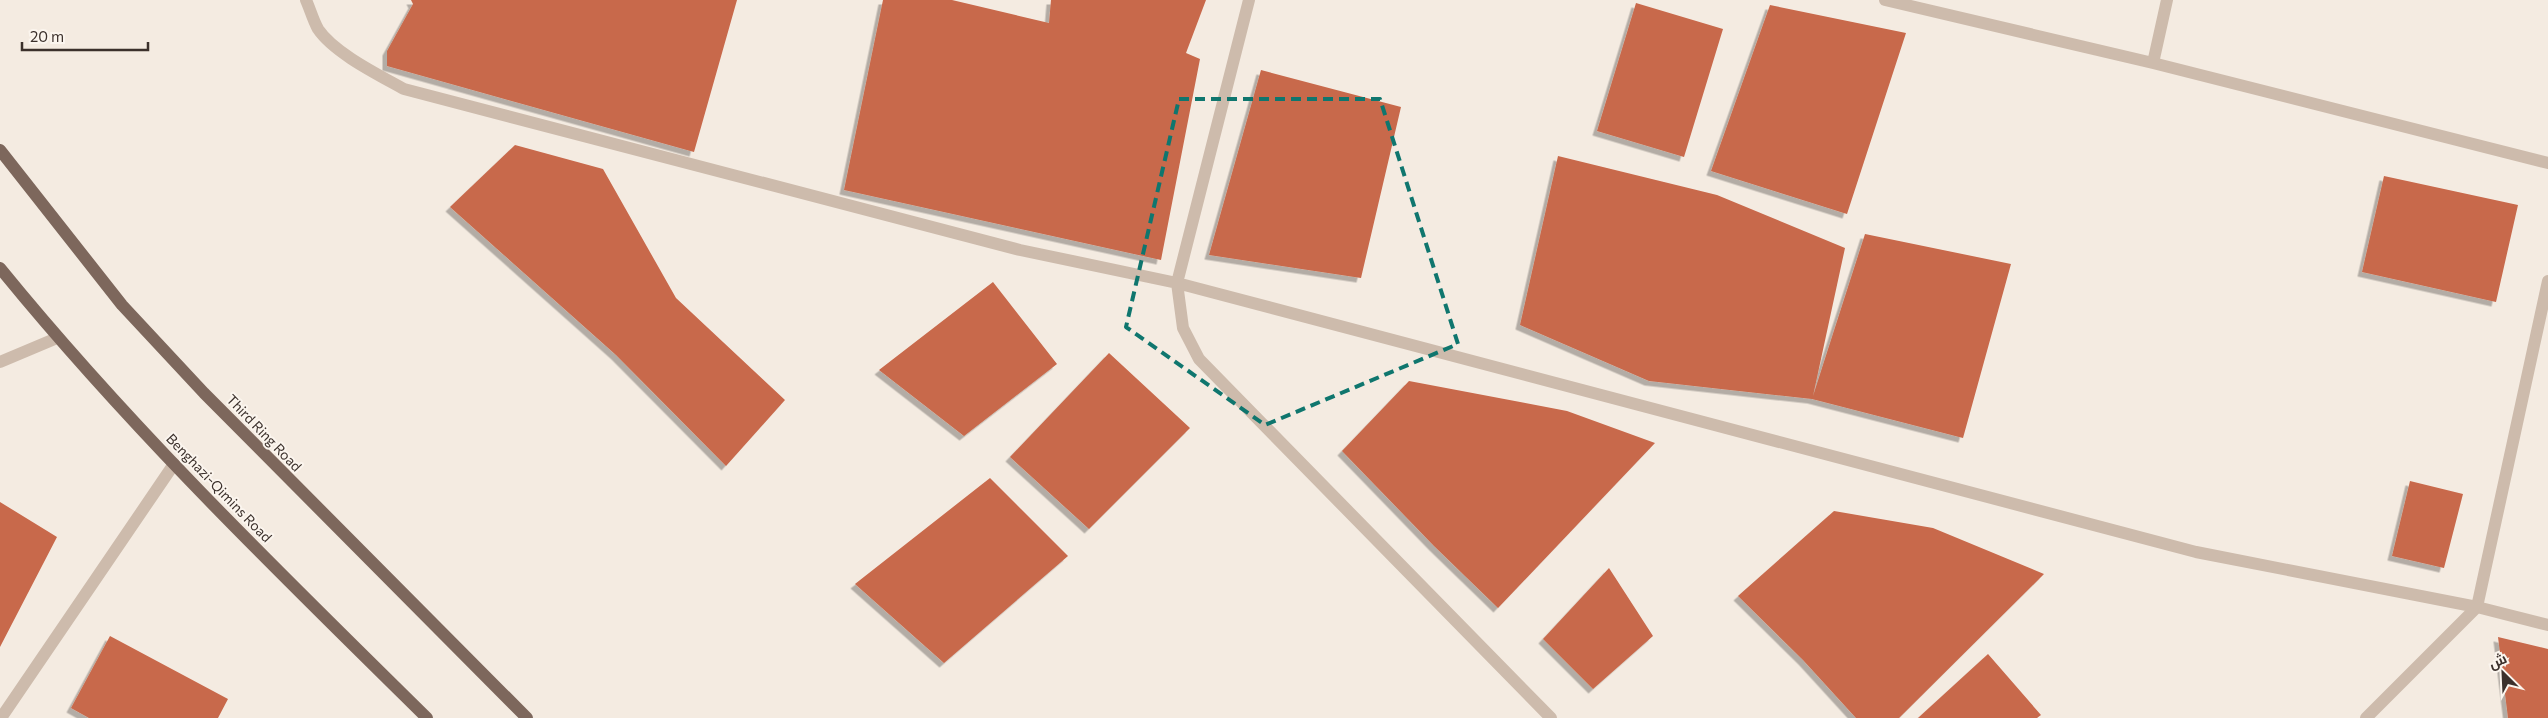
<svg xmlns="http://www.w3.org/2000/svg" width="2548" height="718" font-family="Commissioner,Cairo,sans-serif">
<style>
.building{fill:#c8694b;filter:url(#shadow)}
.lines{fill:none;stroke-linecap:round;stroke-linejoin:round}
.minor{stroke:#cdbbac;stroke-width:12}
.major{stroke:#7d675c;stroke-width:12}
.marked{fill:none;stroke:#0f766e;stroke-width:4;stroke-dasharray:10 6;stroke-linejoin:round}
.labels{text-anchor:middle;stroke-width:4;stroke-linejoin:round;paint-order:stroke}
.street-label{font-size:14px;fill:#3b302b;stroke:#fbf5ee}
</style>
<defs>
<filter id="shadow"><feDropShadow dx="-4.5" dy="4.5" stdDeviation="0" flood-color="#0004"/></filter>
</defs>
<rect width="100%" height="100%" fill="#f4ebe1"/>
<path class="building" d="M 411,0 L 737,0 L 694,152 L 387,66 L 387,51 L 413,4 Z
M 883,0 L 952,0 L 1049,23 L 1051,0 L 1206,0 L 1186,53 L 1200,59 L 1161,260 L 844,190 Z
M 1636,3 L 1723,29 L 1684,157 L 1597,131 Z
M 1770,5 L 1906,33 L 1847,214 L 1711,171 Z
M 1261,70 L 1401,107 L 1361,278 L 1209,255 Z
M 515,145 L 603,169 L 676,298 L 785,400 L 726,466 L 616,355 L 450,207 Z
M 1558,156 L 1717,195 L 1845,248 L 1813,396 L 1865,234 L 2011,264 L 1963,438 L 1812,399 L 1649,381 L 1520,325 Z
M 2384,176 L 2518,205 L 2496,302 L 2362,272 Z
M 993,282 L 1057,364 L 964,436 L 879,370 Z
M 1109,353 L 1190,428 L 1089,529 L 1010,457 Z
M 1409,381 L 1567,411 L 1655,443 L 1498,608 L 1434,546 L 1342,451 Z
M 990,478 L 1068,556 L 944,663 L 855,584 Z
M 2410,481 L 2463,494 L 2444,568 L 2392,556 Z
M 0,502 L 57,537 L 0,647 Z
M 1834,511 L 1933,528 L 2044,574 L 1899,718 L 1856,718 L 1803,660 L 1738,596 Z
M 1609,568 L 1653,636 L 1593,689 L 1543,639 Z
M 110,636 L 228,699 L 218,718 L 89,718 L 71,708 Z
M 2498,637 L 2548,649 L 2548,718 L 2508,718 Z
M 1988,654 L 2041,715 L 2037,718 L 1918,718 Z"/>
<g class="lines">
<path class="minor" d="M 306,0 C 310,9 313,20 318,29 C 334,53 379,75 404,89 L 1020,250 L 1177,283 L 2196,552 L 2477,607
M 1249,0 L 1177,283 L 1183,328 L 1199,359 L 1551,718
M 1885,0 L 2153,63 L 2548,163
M 2153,63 L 2167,0
M 2548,281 L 2477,607 L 2548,625
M 0,362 L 57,338
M 1,718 L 174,464
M 2366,718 L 2477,607"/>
<path class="major" d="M 0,150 L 122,305 L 204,393 L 527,718
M 0,268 C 131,429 280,573 427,718"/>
</g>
<path class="marked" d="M 1179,99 L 1380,99 L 1458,344 L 1265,425 L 1126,327 Z"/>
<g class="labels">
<g class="street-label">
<text transform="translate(264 433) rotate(46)" y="5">Third Ring Road</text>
<text transform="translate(219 488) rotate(46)" y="5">Benghazi-Qimins Road</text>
</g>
</g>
<g transform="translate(2503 673) rotate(336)" stroke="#fbf5ee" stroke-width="4" paint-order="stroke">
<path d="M0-4L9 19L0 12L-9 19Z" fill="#3b302b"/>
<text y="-8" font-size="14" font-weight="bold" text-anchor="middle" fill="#3b302b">ش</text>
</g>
<path d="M22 42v8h126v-8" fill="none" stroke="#3b302b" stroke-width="2.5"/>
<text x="30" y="42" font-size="15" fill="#3b302b" stroke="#fbf5ee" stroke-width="4" paint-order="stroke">20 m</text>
</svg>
